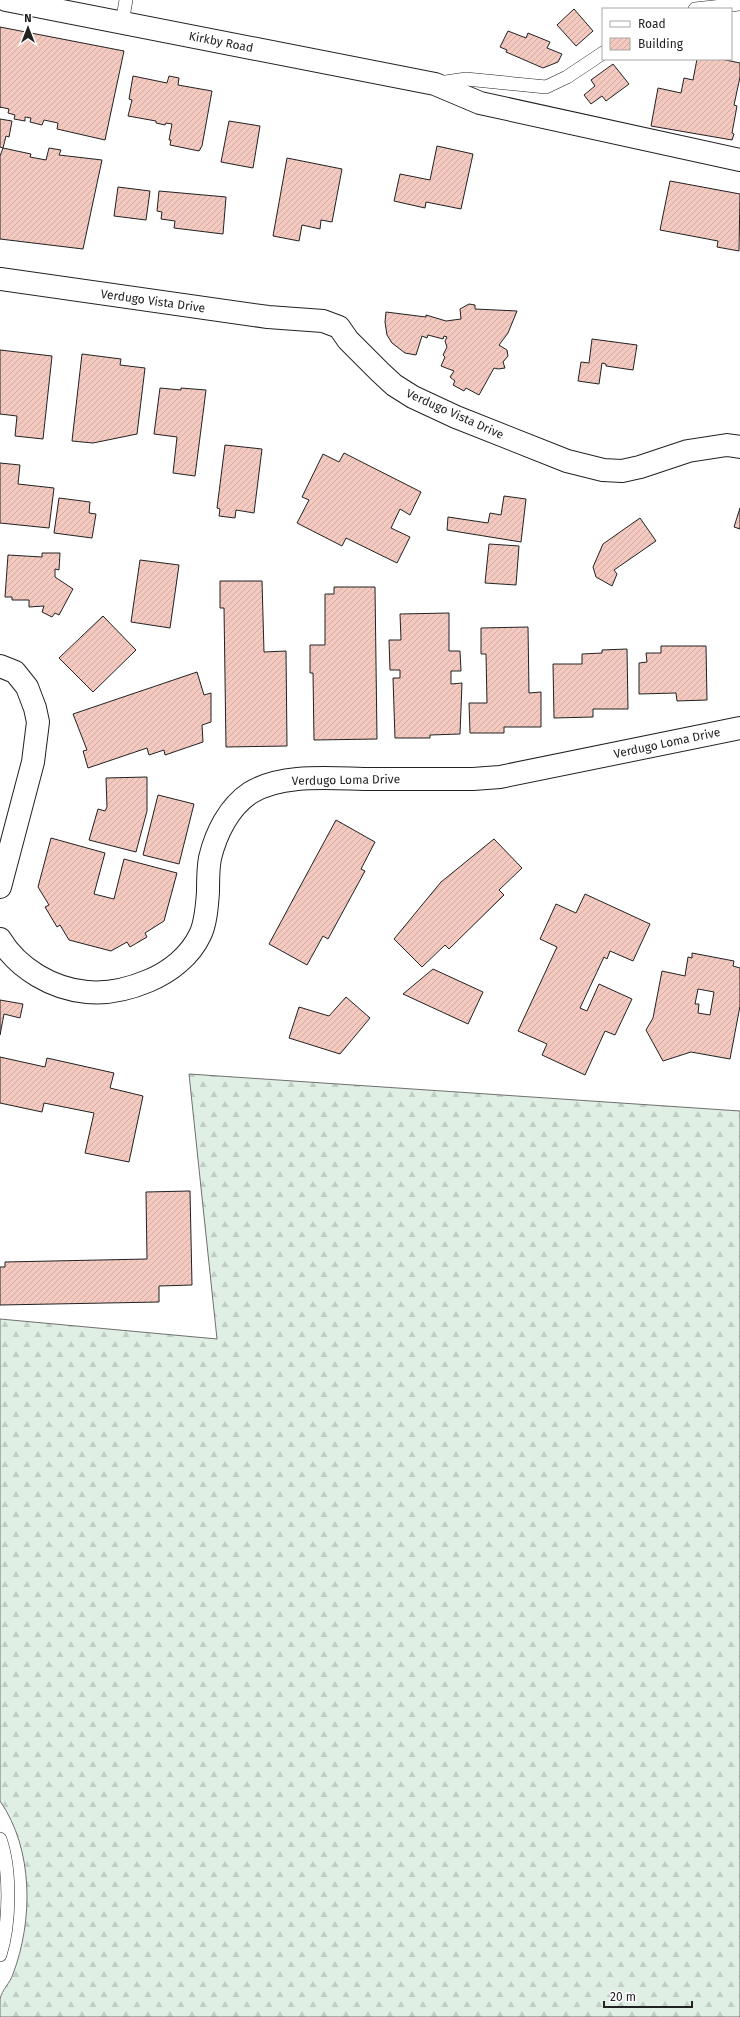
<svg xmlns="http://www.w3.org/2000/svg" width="740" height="2017" viewBox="0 0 740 2017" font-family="'Fira Sans',sans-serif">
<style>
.forest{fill:url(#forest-firs);stroke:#6f6f6f}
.building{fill:url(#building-hatch);stroke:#222;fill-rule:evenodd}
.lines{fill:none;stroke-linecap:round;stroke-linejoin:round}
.service-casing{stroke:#222;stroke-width:14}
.minor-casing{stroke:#222;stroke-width:24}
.service{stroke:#fff;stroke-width:13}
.minor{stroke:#fff;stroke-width:22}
.labels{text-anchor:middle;stroke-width:3;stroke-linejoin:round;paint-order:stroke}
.street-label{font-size:12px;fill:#222;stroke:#fff}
</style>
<defs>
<pattern id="forest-firs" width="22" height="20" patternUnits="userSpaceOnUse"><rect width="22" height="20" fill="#e0efe3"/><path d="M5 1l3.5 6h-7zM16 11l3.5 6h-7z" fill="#c0cdc2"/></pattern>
<pattern id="building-hatch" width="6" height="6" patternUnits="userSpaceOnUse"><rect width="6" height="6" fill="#f3c9c0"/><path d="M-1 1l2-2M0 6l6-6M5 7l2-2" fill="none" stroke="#d0aca5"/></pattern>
</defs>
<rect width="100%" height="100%" fill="#fff"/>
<path class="forest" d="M189,1074L740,1111V2017H0C0,2011 0,2004 0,1999C2,1990 10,1983 13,1974C33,1921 34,1850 0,1801V1319L217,1339Z"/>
<path class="building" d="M574,9L593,31L576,46L557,25Z
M0,27L124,51L105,140L57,129L58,123L44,120L42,125L30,122L31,118L25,117V121L14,119L15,115L8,113L9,109L0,107V108Z
M508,31L526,38L528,33L550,42L547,48L562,54L558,62L543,68L506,52L507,50L500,47Z
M697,59H721L740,63V77L734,105L737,106L732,133L734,134L732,140L651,126L658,88L681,93L684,78L693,80Z
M613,64L629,84L606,101L602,96L591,104L584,95L595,86L591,80Z
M133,76L167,83L169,76L179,78L178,85L212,91L202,146L199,151L170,145L171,140H169L172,124L166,123L165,125L156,123V121L128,116L132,100L129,99Z
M0,119L12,121L9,137L6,136L3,148L0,147Z
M229,121L260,126L253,168L221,162Z
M437,146L473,154L461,209L426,202L425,208L394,201L400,174L430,180Z
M3,148L31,154L30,157L46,160L49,148L61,150L59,155L102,160L83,249L0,239V156Z
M287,158L342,169L332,222L321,220L320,229L302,225L299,241L273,236Z
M670,181L740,194L739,251L717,247L718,241L660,230Z
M118,187L150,191L146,220L114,216Z
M159,191L226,197L223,234L174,228L175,221L161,219L162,212L157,211Z
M469,304L475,305V309L517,311L508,333L499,345L507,350L508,356L503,362L505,368L498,369L494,368L479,395L466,388L464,391L453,385L455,381L450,377L454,371L441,366L445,357L443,355L447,347L445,341L447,337L444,336L443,339L428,335L427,338L422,336L416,355L405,353L392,343L387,335L385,322L386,312L426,317V315L446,321L461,319L460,309Z
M592,339L637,345L633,370L606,366V364L602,363L599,384L578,381L581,362L589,363Z
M0,350L52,356L43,439L15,436L17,416L0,414Z
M82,354L121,359L120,365L145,368L137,434L93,443L72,441Z
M160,388L181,390V388L206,390L195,476L173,473L177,437L154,434Z
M225,445L262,449L254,513L236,510L235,518L219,516L220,509L217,508Z
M344,453L421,492L410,515L400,509L391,528L410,537L397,563L346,538L342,546L297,523L309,500L302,497L323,454L339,462Z
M0,463L20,465L18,484L54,488L49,528L0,523Z
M504,496L526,499L521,542L447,530L448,517L488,523L490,513L501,515Z
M59,498L90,502L89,513L96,514L92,538L54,533Z
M740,508V529L734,527Z
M640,518L656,541L614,570L617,574L612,586L596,577L593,567L603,544Z
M489,544L519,546L516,585L485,583Z
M42,553H60L59,570L55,569V577L73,589L59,615L55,613L52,617L42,612L44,606L29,607V600H12V597H5L8,555L42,557Z
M140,560L179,565L170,628L131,622Z
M220,581H262L264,652L286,651L287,746L226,747L224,608H220Z
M334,587H375L377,739L314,740L313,673H310V645H325V594H334Z
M449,613V651H460L461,671H451V684L462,683L460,734L430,735V738H395L393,678H400V670H390L389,640H401L400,614Z
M103,616L136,650L93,692L59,658Z
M528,627L529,693L541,692V727H504V733H470L469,703H487L486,654H481V628Z
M661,646H706L707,700L677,701L676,693L639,694V663L647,662L646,653H661Z
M627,649L628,709H593V717L554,718L553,664H582V654L602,653V650Z
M197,672L204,695L211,693V722L202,725L203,742L165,755L164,750L149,755L147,748L88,768L83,751L87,750L73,714Z
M147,777V811L136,852L89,840L98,809L105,811L107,807L106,778Z
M158,795L194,804L179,864L143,855Z
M336,820L375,842L361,869L365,871L328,939L323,936L307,965L269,944Z
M51,838L105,853L94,894L114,899L124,859L177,873L164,921L145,933L147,937L130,947L127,942L111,951L69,940L60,925L57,927L45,907L49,905L38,887Z
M494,839L522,868L499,890L504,895L449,949L445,945L422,967L394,939L441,882Z
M585,894L650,924L633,961L610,951L607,959L604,957L580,1008L587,1011L599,984L632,999L615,1035L605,1031L585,1075L542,1055L547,1044L518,1031L557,947L540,939L556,904L576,913Z
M692,953L734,961L733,966L740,968V1006L730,1059L691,1052L663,1061L646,1030L653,1018L662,971L685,976L688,957L692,958ZM698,989L714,992L710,1015L698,1013L699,1004H695Z
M433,969L483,992L468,1024L403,994Z
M346,997L370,1018L340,1054L289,1038L299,1007L329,1016Z
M0,1000L23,1004L20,1018L4,1014L0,1035Z
M0,1057L45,1067L47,1058L114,1073L110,1088L143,1096L129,1162L85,1153L94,1113L44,1103L42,1112L0,1103Z
M190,1191L192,1285L159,1286V1302L0,1305V1267H5V1262L147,1259L146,1192Z"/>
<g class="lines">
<defs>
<path id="service" d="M695,9L740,4
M122,23L126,0
M439,83L466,79L546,87L567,77L603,53
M0,1839C11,1870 10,1924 0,1955"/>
<path id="minor" d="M6,0L435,84L480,103L740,160
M0,279L268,317L323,321L339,327L348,340L380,372L394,385L413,397L456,417L567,461L603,470L622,471L640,467L688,451L727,445L740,447
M0,666L15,672L27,687L35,708L38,722L33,762L0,887
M0,939C18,969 53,989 87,992C108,994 129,989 148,981C170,972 190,956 200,935C206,923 207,905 208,892C208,881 208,868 210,858C216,833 229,807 250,793C283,772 336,779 373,779C406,779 439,779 473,779L500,777L740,728"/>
</defs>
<use href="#service" class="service-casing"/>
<use href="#minor" class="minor-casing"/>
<use href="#service" class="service"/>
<use href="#minor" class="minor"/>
</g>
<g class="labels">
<g class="street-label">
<text transform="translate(221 42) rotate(11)" y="4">Kirkby Road</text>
<text transform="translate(153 301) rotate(8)" y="4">Verdugo Vista Drive</text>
<text transform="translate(455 414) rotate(24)" y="4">Verdugo Vista Drive</text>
<text transform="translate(667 743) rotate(-12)" y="4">Verdugo Loma Drive</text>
<text transform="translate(346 780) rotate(-1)" y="4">Verdugo Loma Drive</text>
</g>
</g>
<rect x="602" y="8" width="130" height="52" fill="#ffffff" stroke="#a7a7a7"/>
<rect x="610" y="21" width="20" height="6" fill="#ffffff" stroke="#a7a7a7"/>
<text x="638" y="28" font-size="12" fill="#222222">Road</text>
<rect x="610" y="38" width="20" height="12" fill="url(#building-hatch)" stroke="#a7a7a7"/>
<text x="638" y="48" font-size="12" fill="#222222">Building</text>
<g transform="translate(28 28)" stroke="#ffffff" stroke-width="3" paint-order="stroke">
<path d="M0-3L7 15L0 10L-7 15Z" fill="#222222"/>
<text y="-6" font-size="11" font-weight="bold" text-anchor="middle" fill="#222222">N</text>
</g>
<path d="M604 2001v6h88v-6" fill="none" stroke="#222222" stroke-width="2"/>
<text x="610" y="2001" font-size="12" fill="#222222" stroke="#ffffff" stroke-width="3" paint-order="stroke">20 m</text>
</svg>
